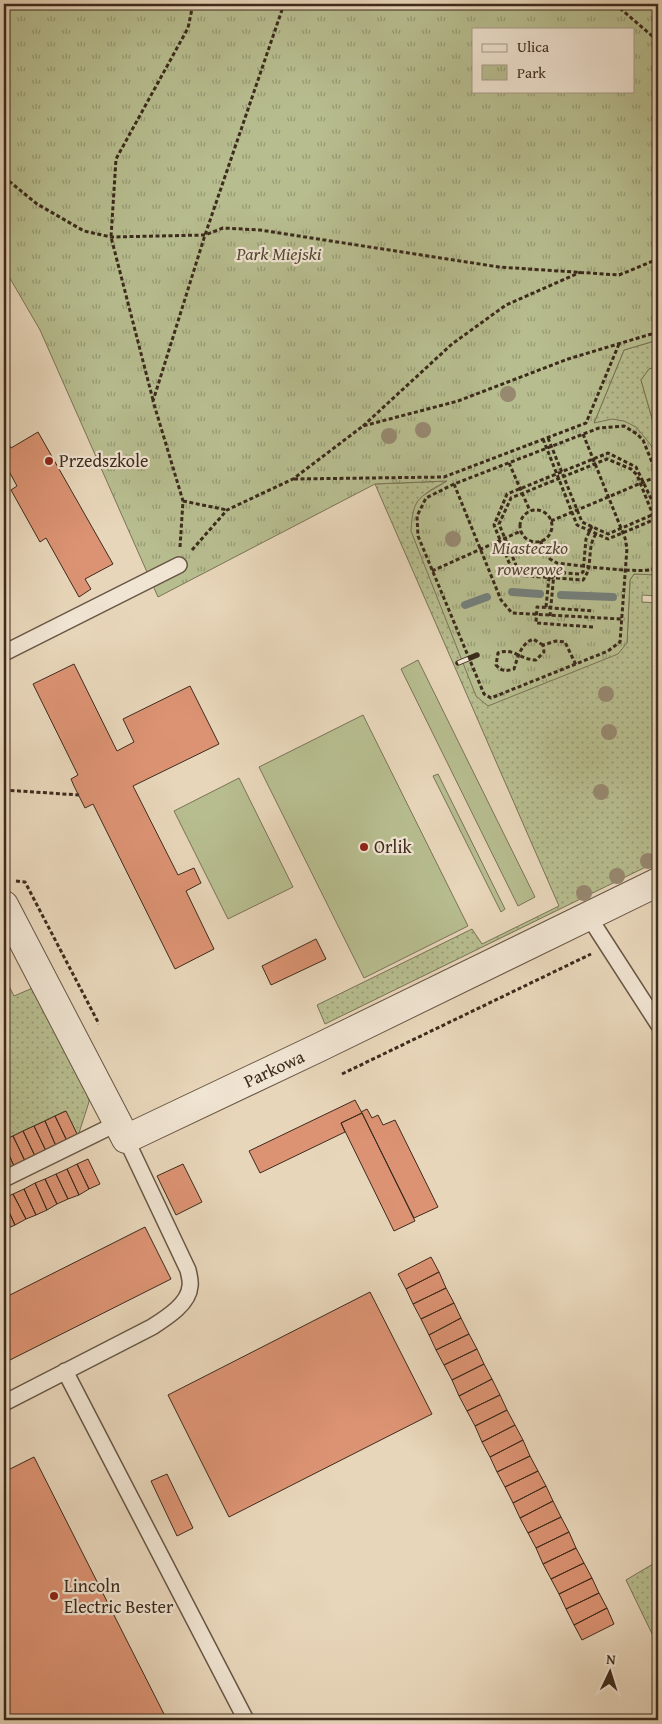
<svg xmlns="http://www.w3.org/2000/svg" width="662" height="1724" viewBox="0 0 662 1724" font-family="'Gentium Book Plus',serif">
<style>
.grass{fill:url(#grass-dots);stroke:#7a7456}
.park{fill:url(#park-tufts);stroke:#7a7456;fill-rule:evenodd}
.pitch{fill:#b7bd8f;stroke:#7a7456}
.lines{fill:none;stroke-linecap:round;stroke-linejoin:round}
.stream{stroke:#747f7a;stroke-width:8}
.building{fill:#dc9373;stroke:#3d2b1c}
.service-casing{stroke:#685644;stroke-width:18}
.minor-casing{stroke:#685644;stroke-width:30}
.path{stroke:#3d2b1c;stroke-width:3;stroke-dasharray:4 2.5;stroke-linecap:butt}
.service{stroke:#f0e4d2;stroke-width:15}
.minor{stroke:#f0e4d2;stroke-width:28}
.rail-casing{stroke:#3d2b1c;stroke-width:5.5}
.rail{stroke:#f0e4d2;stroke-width:4;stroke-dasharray:11;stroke-linecap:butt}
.tree{fill:#978870}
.poi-dot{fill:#8f2418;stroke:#f0e4d2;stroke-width:2}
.labels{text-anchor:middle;stroke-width:4.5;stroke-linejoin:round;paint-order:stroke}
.park-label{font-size:18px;font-style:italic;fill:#554833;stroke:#f0e4d2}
.poi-label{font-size:18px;fill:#3d2b1c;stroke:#f0e4d2;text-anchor:start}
.street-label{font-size:18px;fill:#3d2b1c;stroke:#f0e4d2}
</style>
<defs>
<pattern id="grass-dots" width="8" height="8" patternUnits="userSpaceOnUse" patternTransform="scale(1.25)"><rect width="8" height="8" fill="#b7bd8f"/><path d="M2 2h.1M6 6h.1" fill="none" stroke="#969a74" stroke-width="1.8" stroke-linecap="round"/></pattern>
<pattern id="park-tufts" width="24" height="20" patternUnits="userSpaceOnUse" patternTransform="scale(1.25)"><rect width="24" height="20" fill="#b7bd8f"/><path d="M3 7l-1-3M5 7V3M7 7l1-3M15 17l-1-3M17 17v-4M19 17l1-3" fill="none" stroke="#969a74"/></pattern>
</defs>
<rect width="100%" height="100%" fill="#e8d6ba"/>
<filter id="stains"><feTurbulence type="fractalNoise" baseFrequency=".004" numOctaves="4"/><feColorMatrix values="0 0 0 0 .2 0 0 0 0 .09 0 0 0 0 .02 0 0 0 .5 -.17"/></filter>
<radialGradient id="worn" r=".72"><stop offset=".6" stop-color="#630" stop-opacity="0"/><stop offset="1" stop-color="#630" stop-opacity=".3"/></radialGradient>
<path class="grass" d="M658,340V366L649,369L641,380L658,439V463L651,445L594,423L624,350Z
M449,481C434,487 425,492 416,504L627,643L630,580L634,574L658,575V596L642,595V602L658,603V861L325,1024L317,1005L472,929L482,944L559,906L375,484Z
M4,976L14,996L35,987L88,1087L89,1102L78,1136L65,1111L4,1140Z
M658,1561V1646L626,1580Z"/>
<path class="park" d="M4,4H658V340L624,350L594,423L612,419L624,421L636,427L651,445L658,463V575L634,574L630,580L627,643L618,654L488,706L476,696L411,531C413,494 421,498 447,481L375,484L158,597L40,330L4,268ZM473,29H633V91H473Z"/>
<path class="pitch" d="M658,366V439L641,380L649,369Z
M418,660L535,897L518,906L401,669Z
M363,715L468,926L364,978L259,767Z
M438,774L505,909L501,912L433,776Z
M239,778L293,887L228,919L174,811Z"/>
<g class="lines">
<path class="stream" d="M512,592L540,594
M561,595L613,597
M465,605L487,597"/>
</g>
<path class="building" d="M38,432L113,564L85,579L91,589L79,597L46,538L40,542L11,490L17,486L4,462V435L11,448Z
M74,664L117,751L134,742L123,719L190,686L219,744L133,786L178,875L194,868L201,883L186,891L214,949L175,969L93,804L85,808L74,786L71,779L78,775L33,684Z
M316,939L326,959L271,985L262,966Z
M355,1100L362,1113L341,1123L345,1132L260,1173L249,1151Z
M367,1109L372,1118L378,1115L383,1125L395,1120L438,1207L414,1218L362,1113L361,1112Z
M66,1111L78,1136L67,1141L55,1116Z
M362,1113L415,1221L394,1231L341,1123Z
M55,1116L67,1141L56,1146L45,1121Z
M45,1121L56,1146L46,1151L34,1126Z
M34,1126L46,1151L35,1156L23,1131Z
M23,1131L35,1156L25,1161L13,1136Z
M13,1136L25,1161L14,1166L4,1144V1140Z
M4,1144L14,1166L4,1171Z
M88,1159L100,1184L89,1189L77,1164Z
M77,1164L89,1189L79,1195L67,1169Z
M183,1164L202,1202L176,1215L157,1176Z
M67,1169L79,1195L68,1199L56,1174Z
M56,1174L68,1199L57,1204L45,1179Z
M45,1179L57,1204L47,1210L35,1183Z
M35,1183L47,1210L36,1215L24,1189Z
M24,1189L36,1215L26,1219L13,1194Z
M13,1194L26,1219L15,1225L4,1201V1198Z
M4,1201L15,1225L4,1230Z
M145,1227L171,1279L4,1363V1298Z
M431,1257L439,1272L406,1289L398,1274Z
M439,1272L446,1288L413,1304L406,1289Z
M446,1288L454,1303L421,1319L413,1304Z
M370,1292L432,1414L229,1517L168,1395Z
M454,1303L461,1318L429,1335L421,1319Z
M461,1318L469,1334L436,1350L429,1335Z
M469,1334L477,1349L444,1365L436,1350Z
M477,1349L484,1364L452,1380L444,1365Z
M484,1364L492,1379L459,1396L452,1380Z
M492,1379L500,1395L467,1411L459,1396Z
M500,1395L507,1410L475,1426L467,1411Z
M507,1410L515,1425L482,1442L475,1426Z
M515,1425L523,1440L490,1457L482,1442Z
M523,1440L530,1456L497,1472L490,1457Z
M530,1456L538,1471L505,1487L497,1472Z
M34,1457L167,1720H4V1472Z
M538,1471L546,1486L513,1503L505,1487Z
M167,1474L193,1528L177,1536L151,1481Z
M546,1486L553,1501L520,1518L513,1503Z
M553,1501L561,1517L528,1533L520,1518Z
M561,1517L569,1532L536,1548L528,1533Z
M569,1532L576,1548L543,1564L536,1548Z
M576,1548L584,1563L551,1579L543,1564Z
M584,1563L592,1578L559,1594L551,1579Z
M592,1578L599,1593L566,1609L559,1594Z
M599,1593L607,1608L574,1625L566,1609Z
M607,1608L614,1624L582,1640L574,1625Z"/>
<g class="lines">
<defs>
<path id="service" d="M4,653L179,565
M589,917L658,1024
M4,1179L118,1123
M65,1371L246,1720
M4,1403L152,1327C166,1318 189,1304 190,1286C191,1281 189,1275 188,1270L126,1139"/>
<path id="minor" d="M4,905L126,1139L320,1047L658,882"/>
</defs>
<use href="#service" class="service-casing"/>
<use href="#minor" class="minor-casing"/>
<path class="path" d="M615,4L658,41
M4,177L37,204L84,231L111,237L205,235L223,228L260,230L499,267L619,275L658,259
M153,400L111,237L116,159L188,28L193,4
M363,426L452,344L506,305L581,272
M583,434L625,538L627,548L620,642L608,651L491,698L484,694L418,536L417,516L426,498L454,484L599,428L624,426L637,434L643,440L658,477
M548,438L582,522L608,534L654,514
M543,439L577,525L608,539L658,518
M509,463L530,511
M294,479L444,477L586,423L619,344
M454,484L501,600L512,613L621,619
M183,501L227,510
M520 526a16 16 0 1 1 32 0a16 16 0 1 1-32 0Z
M551,521L658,476
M592,526L586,539L583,572L580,574L518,570L499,524L511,498L607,459L631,469L637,475L653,515
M596,534C586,548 594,566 583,580L514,575L494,525L507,494L608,453L636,467L658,513
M540,541L550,559L557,563C576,565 645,575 658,568
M180,547L183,501L153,401L205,235L284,4
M192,550L227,510L293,479L363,426L458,401L568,359L658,332
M432,571L521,531
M546,607L549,577
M550,616L554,573
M593,627L536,623L537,607L594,611
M543,645L533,639C521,644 518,656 514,669C506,671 502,672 496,665L498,653C513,647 521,660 536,660L544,652L543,645L556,641L565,642L576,665
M4,790L79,795
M4,871L8,879
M16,881L25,882L99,1024
M342,1074L591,954"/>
<use href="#service" class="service"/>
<use href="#minor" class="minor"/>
<defs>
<path id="rail" d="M458,663L477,655"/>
</defs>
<use href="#rail" class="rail-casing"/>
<use href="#rail" class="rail"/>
</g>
<g class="tree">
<circle cx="508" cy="394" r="8"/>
<circle cx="423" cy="430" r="8"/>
<circle cx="389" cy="436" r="8"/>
<circle cx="453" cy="539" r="8"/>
<circle cx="606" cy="694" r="8"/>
<circle cx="609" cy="732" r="8"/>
<circle cx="601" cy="792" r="8"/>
<circle cx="648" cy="861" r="8"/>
<circle cx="617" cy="876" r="8"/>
<circle cx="584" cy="893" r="8"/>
</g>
<g class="poi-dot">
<circle cx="49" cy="461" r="5"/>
<circle cx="364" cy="847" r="5"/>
<circle cx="54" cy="1596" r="5"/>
</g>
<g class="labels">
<g class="park-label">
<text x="279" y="260">Park Miejski</text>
<text x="530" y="554">Miasteczko<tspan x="530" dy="21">rowerowe</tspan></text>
</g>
<g class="poi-label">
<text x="59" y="467">Przedszkole</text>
<text x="374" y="853">Orlik</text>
<text x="64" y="1592">Lincoln<tspan x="64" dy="21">Electric Bester</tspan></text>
</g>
<g class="street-label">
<text transform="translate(274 1069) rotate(-25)" y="6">Parkowa</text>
</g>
</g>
<rect width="662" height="1724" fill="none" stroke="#e8d6ba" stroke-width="20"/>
<rect x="5" y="5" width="652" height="1714" fill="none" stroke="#3d2b1c" stroke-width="2.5"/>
<rect x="10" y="10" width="642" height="1704" fill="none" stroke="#3d2b1c"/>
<rect x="472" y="28" width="162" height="65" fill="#f0e4d2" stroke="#a89a89"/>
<rect x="482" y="44" width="25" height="8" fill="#f0e4d2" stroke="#a89a89"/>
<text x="517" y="52" font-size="15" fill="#3d2b1c">Ulica</text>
<rect x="482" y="65" width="25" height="15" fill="url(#park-tufts)" stroke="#a89a89"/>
<text x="517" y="78" font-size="15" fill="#3d2b1c">Park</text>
<g transform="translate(610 1672) rotate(4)" stroke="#f0e4d2" stroke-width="4" paint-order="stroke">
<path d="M0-4L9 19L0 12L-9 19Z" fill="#3d2b1c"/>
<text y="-8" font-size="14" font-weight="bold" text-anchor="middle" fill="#3d2b1c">N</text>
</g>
<rect width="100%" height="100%" filter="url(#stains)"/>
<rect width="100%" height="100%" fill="url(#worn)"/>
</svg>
